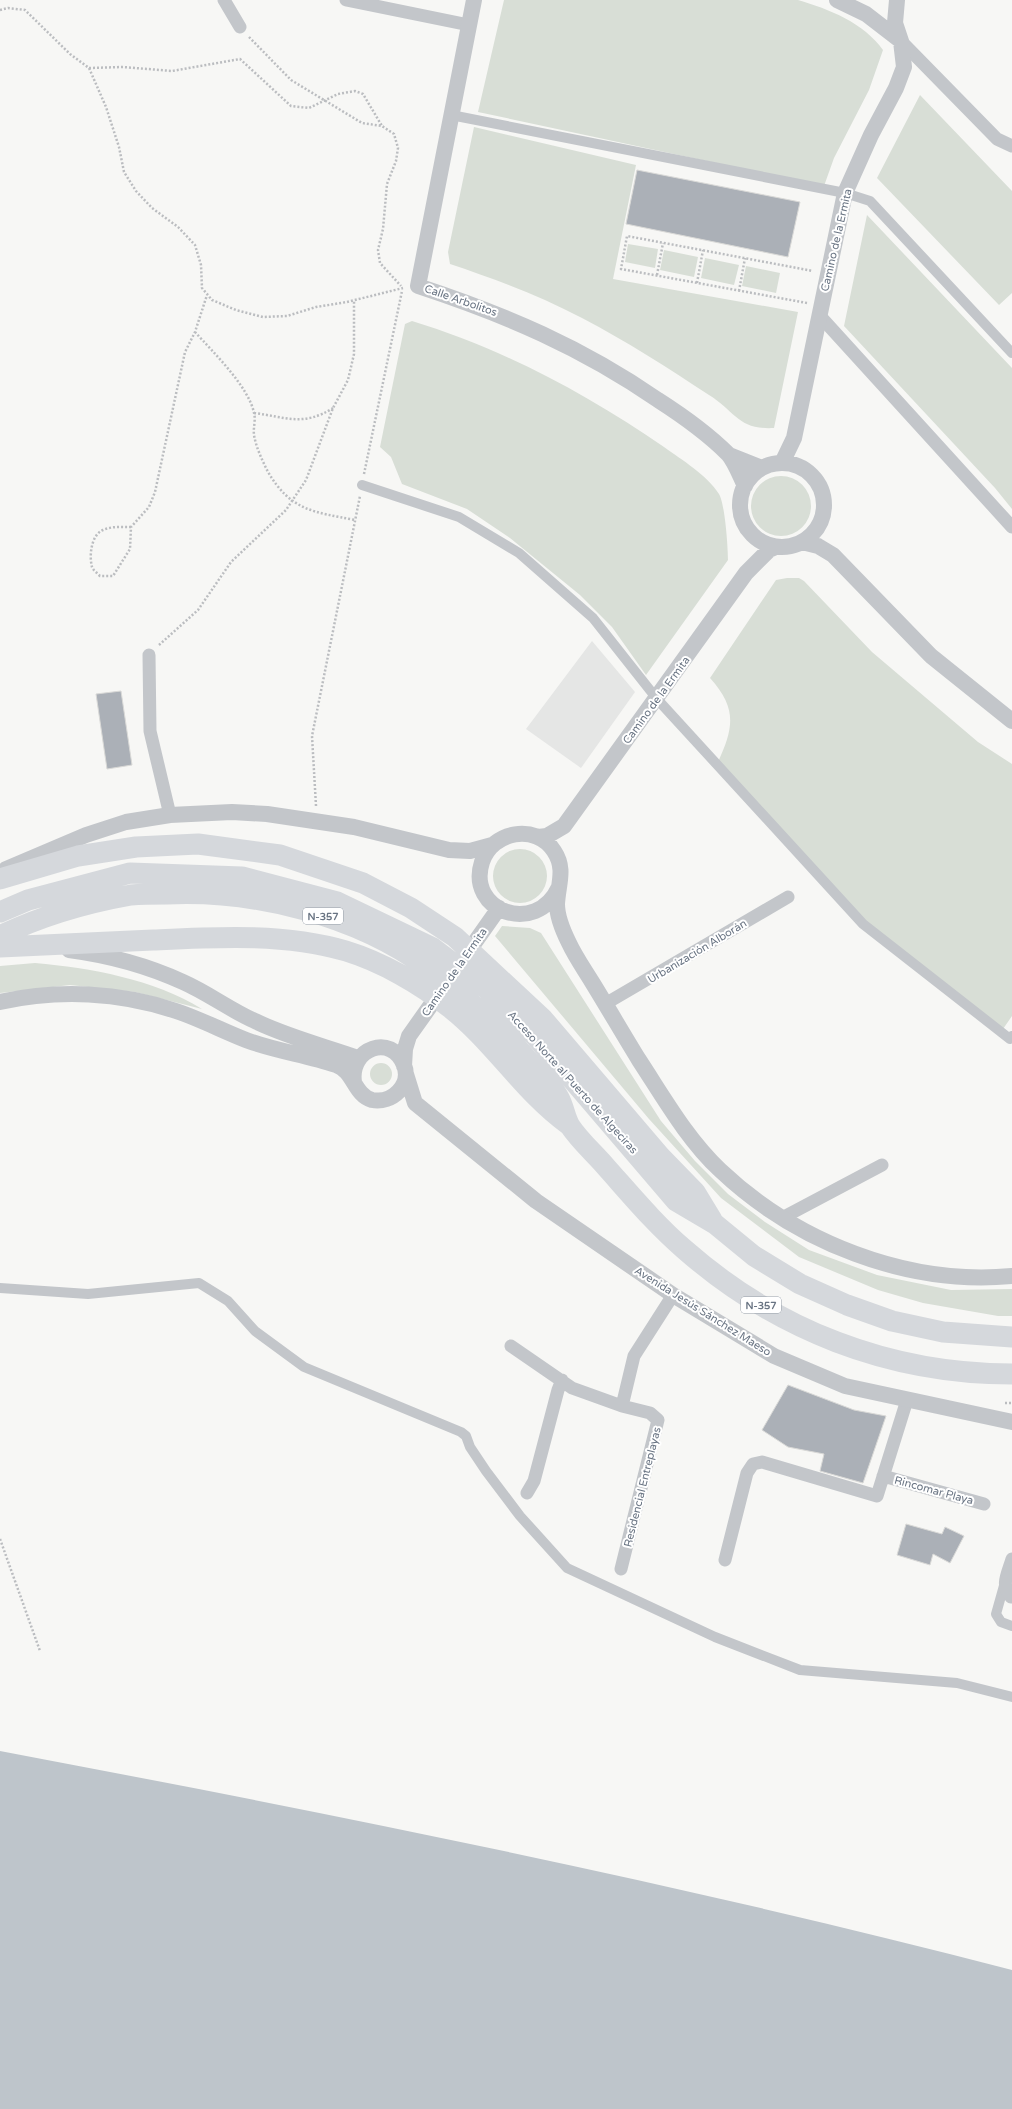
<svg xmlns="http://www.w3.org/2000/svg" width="1012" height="2109" viewBox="0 0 1012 2109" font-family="'Varela Round',sans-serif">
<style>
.built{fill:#e5e6e5}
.green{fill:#d8ded6}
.water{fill:#bec5cb}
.building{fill:#abb0b7;stroke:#d9d9d7}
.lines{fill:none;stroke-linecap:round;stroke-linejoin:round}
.path{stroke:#bbbdc0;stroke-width:2.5;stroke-dasharray:2 2;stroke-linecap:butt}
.pedestrian{stroke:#c3c6ca;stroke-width:10}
.minor{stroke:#c3c6ca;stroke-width:13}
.tertiary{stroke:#c3c6ca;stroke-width:16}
.trunk{stroke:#d5d8dc;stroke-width:21}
.labels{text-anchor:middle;stroke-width:4;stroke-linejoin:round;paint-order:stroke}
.shield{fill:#fff;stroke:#969ea8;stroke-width:1}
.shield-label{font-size:10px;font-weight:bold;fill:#697483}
.street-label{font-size:11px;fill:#697483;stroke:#fff}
</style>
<rect width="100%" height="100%" fill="#f7f7f5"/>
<path class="built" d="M592,641L635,692L581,768L526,729Z"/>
<path class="green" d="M504,0H798C829,9 864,23 883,50L869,90L834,158L824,186L478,112Z
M920,95L1012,191V293L999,305L877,178Z
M474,127L636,165L613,279L798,312L774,428C738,430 736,412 709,395C668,368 626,341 582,318C540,296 495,279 450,264L448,252Z
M867,215L1012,368V509L995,488L844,326Z
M628,244L658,249L655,268L625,262Z
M664,250L698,257L694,277L660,270Z
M705,258L739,265L734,285L701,278Z
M746,266L780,273L776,293L742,286Z
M412,321C501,348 587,394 664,447C682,460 707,475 719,494C725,504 728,547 728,560L646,675L612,627L580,595L510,538L467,509L402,484L391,457L380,447L405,324Z
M751 506a30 30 0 1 1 60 0a30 30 0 1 1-60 0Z
M787,578H799L804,581L872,652L978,742L1012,764V1016L1003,1029L869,924L718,762C734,727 737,708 710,678L776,580Z
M493 876a27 27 0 1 1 54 0a27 27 0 1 1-54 0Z
M502,926L530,928L541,933L661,1121L695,1161L728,1194L765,1222L809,1250L877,1275L951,1290L1012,1289V1316H998L923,1303L878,1290L799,1257L721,1198L649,1119L495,936Z
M35,963C91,968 153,979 202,1009L135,992L70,985L0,993V966Z
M370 1074a11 11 0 1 1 22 0a11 11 0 1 1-22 0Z"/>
<path class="water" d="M0,1751C339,1815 678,1883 1012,1970V2109H0Z"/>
<path class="building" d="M637,170L800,202L788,257L626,224Z
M121,691L132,765L107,769L96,694Z
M788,1385L854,1410L886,1416L863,1483L820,1471L824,1454L788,1447L762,1430Z
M906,1524L942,1534L945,1527L964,1536L950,1563L933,1554L930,1565L897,1555Z"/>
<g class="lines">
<path class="path" d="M0,10L8,8L25,10L70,54L89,68L106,107L119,147L124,172L136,191L152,208L178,227L195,245L201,265L202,288L212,300L236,310L263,317L287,316L316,307L347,302L403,288
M249,37L291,80L362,123L382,126L394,134L398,148L396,161L387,184L383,229L378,250L380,263L401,286
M89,68L123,67L172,71L240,59L291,106L309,108L338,94L355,91L363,94L382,126
M657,275L663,243
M697,283L703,250
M739,291L745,258
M807,303L621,269L627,236L813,271
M195,332C213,352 249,387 254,413C256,420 253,428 254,435C256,447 262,460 268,472C291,511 314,512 355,520
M254,413C286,417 303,427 333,408
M364,474L402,291
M131,527C122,527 112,526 103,530C91,535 89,556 92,567C93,570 97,573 100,576H113L130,549L131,527L149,507L155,492L185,352L195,332L207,295
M159,645L198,610L231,562L286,510L306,480L333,408L348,380L354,354V300
M316,806L312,736L360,496
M1005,1403H1012
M0,1539L40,1651"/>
<path class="pedestrian" d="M451,115L845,193L870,201L1012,353
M362,485L459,517L519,553L593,618L657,699L863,924L1010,1039L1012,1036
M0,1288L88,1294L199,1283L228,1301L255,1331L304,1367L461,1432L466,1436L470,1447L486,1471L520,1516L567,1568L715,1637L800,1670L957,1683L1012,1697
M1005,1582L996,1614L1001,1622L1012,1626"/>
<path class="minor" d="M224,0L240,27
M346,0L469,25
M901,41L997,139L1012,146
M819,315L1012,527
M149,655L150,731L170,815
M605,1004L788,897
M782,1218L882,1165
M511,1346L572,1388L622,1406L650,1413L658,1420L621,1569
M622,1406L634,1356L673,1295
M883,1476L984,1504
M527,1493L534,1481L558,1390L562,1380
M725,1560L747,1473L753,1464L762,1462L877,1496L907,1400
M1011,1597C1000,1585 1008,1573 1012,1559"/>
<path class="tertiary" d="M474,0L418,286C506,315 581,347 658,400C683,416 707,433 728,454C735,462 740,476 745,486
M837,0L866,14L901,41
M729,455L762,468
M782,463L794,438L845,193L871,135L896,88L904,67L901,41L895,23L897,0
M740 505a42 42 0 1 1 84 0a42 42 0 1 1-84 0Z
M802,542L818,546L833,555L931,656L1012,721
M538,837L547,836L564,826L746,573L769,550L776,547
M6,869L86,835L126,822L170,815L232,812L267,814L354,827L449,850L470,851L492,845
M559,887C536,937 466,911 482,862C492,831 536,823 554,851C566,869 558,884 557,904C557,917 563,931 569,943C575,956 584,969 592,982C608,1008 623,1034 639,1060C664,1098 687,1139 720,1170C796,1242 907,1286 1012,1276
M69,950C107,955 148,966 183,982C208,993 230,1010 255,1021C288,1037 324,1046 358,1058
M463,959L499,908
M0,1002C58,989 120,992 176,1011C200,1019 223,1031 246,1040C275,1051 307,1055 336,1065C354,1071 354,1095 372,1100C392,1104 412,1085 404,1065C392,1033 349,1048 354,1082
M404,1066L405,1049L409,1036L443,988
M406,1074L415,1103L536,1201L673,1295L774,1356L845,1386L1012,1422"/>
<path class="trunk" d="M0,879L78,856L136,847L198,844L280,855L363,883L411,908L455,937L543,1019L660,1156L695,1192L712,1220
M0,912L28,900L130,873L242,877L337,902L433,948L487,989L535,1036L676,1201L715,1224L754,1256L800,1284L847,1305L892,1321L943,1332L1012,1337
M0,936C41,916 86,903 131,895C143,894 155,894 167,894C255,890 356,915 428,968C461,993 493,1021 521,1052C532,1066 551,1083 559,1098C564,1107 565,1118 570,1126C580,1141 594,1153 606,1167C631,1195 655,1224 684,1249C776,1330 889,1374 1012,1374
M0,947C51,945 102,942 153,940C217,937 284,933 346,951C382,962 420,984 449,1007C494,1042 523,1092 569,1125"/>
</g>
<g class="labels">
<g class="shield">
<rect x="303" y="908" width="40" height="16" rx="3"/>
<rect x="741" y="1297" width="40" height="16" rx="3"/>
</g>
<g class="shield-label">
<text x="323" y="920">N-357</text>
<text x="761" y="1309">N-357</text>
</g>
<g class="street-label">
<text transform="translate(836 240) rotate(-77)" y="4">Camino de la Ermita</text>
<text transform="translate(461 300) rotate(19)" y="4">Calle Arbolitos</text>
<text transform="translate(656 700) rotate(-54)" y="4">Camino de la Ermita</text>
<text transform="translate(697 951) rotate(-31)" y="4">Urbanización Alborán</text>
<text transform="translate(454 972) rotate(-55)" y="4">Camino de la Ermita</text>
<text transform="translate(573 1082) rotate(48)" y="4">Acceso Norte al Puerto de Algeciras</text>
<text transform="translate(703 1311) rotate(32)" y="4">Avenida Jesús Sánchez Maeso</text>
<text transform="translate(642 1487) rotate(-76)" y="4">Residencial Entreplayas</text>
<text transform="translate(934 1490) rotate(15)" y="4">Rincomar Playa</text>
</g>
</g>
</svg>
